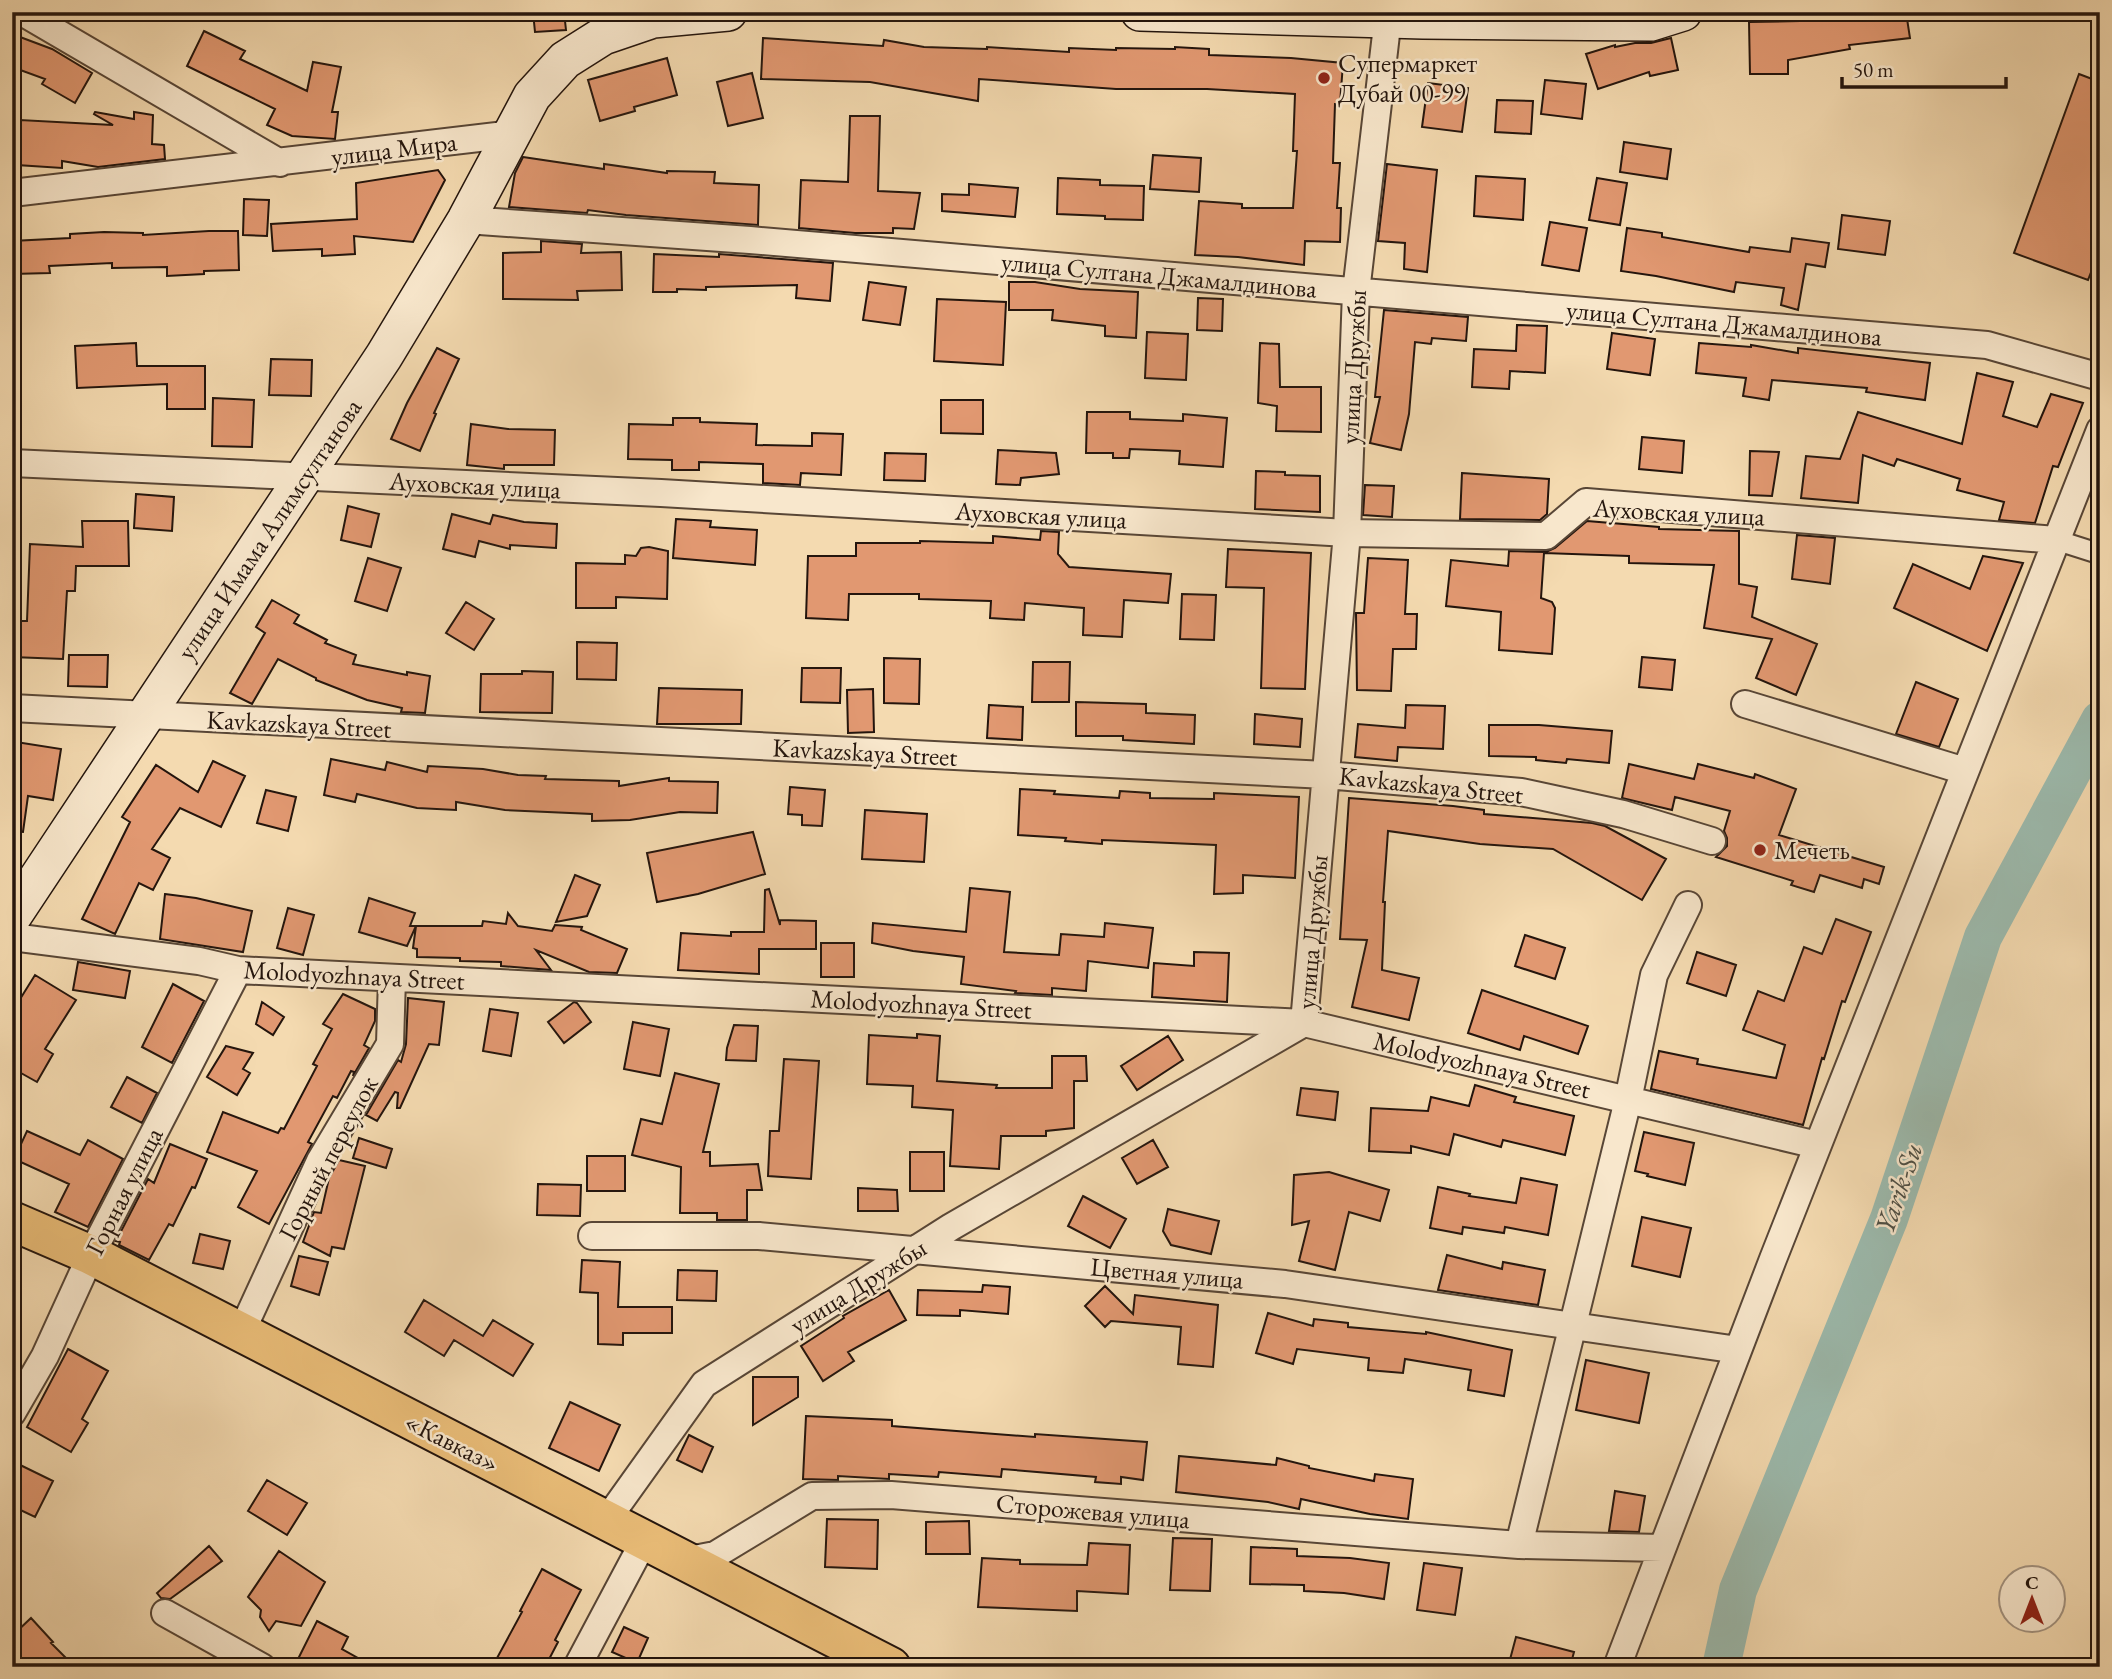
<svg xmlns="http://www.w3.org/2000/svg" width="2112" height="1679" viewBox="0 0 2112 1679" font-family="'EB Garamond',serif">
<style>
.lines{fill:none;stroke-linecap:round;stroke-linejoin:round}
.river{stroke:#9cbaad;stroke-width:38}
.building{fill:#e19871;stroke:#24150d;stroke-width:2}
.pedestrian-casing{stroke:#584636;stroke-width:23}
.minor-casing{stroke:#584636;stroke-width:30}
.secondary-casing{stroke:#24150d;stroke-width:40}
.trunk-casing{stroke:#24150d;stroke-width:42}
.pedestrian{stroke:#f8e7cc;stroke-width:19}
.minor{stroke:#f8e7cc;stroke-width:26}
.secondary{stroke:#f8e7cc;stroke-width:37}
.trunk{stroke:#eabd78;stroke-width:38}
.poi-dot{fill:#8f2418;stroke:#f8e7cc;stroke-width:2.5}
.labels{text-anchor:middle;stroke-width:5;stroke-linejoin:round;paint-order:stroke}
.poi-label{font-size:26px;fill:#24150d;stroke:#f8e7cc;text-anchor:start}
.street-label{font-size:26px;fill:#24150d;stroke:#f8e7cc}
.water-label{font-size:28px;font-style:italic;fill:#4e4f45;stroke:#f8e7cc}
</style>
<rect width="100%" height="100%" fill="#f4dab0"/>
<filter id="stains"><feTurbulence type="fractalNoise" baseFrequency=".00286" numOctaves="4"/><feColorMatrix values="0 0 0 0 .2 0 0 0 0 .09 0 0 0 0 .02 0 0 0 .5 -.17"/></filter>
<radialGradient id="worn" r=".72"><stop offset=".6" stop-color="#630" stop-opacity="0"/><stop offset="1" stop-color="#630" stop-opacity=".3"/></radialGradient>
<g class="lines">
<path class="river" d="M1721,1667L1738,1590L1889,1219L1983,937L2100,720"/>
</g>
<path class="building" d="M533,12H564L566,30L535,32Z
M1828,12H1906L1910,38L1849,45L1850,49L1788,60V74H1750L1749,22L1799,21L1798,18Z
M204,31L245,51L240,59L307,91L313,62L341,67L332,112H338L335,139L292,136L267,125L275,109L187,66Z
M12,34L52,49L92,73L75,103L42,84L45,79L12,67Z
M763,38L883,46L884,40L924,47L987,49V47L1069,52V48L1116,50V48L1175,49V47L1209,49V55L1291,58L1343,63L1340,104H1335L1333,163H1340L1337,208H1341L1340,242L1305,241L1304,265L1238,257L1195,255L1199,201L1242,204V208H1293L1297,151H1293L1295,94L1207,89H1116L979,79L978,101L870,82L761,79Z
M1671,38L1678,70L1650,76L1649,72L1598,89L1586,54L1615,45V47L1635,43H1651Z
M667,58L677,95L634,107L635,111L600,121L588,80Z
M752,73L763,118L728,126L717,82Z
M2079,74L2100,82V249L2088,280L2014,253Z
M1545,80L1586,84L1582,119L1541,114Z
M1428,83L1468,88L1462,132L1422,127Z
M1497,100L1533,101L1531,134L1495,132Z
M95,112L134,119V112L153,115L152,144L164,145L165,159L98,167L62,161V168L17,165L20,120L113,125L94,114Z
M850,116H880L878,191L920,193L914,229L893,228V233H855L799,228L801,180L848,182Z
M1624,142L1671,149L1667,179L1620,172Z
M1153,155L1201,158L1199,192L1150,189Z
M523,157L604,169V164L667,173V171L715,172L714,183L759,185L758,225L626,215L588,210L587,213L509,207L515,173Z
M1387,164L1437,170L1427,272L1404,269L1405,243L1378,241Z
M438,170L445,180L413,242L354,236L355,254L322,256V249L273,251L271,224L357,219L356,183Z
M1476,176L1525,179L1523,220L1474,216Z
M1058,178L1100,180V185L1144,186L1143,220L1105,219V216L1057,214Z
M1597,178L1627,183L1620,225L1589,220Z
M969,184L1018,188L1015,217L942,211V194L969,195Z
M244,199L269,200L267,236L243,235Z
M1842,215L1890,221L1885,255L1838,249Z
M1550,222L1587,228L1579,271L1542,265Z
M1627,228L1662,233V237L1749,252L1750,247L1790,252L1792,238L1829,243L1825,267L1806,264L1798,310L1781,305L1784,288L1736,282L1734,292L1656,276L1621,271Z
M209,231H238L239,270L204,271V274L167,276V267L112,268V263L49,266L50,273L12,274V241L70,238V234L104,232L143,233V235Z
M541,241L582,244L581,253L621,252L622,290L577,291L578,300L503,299V253L541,252Z
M654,254L719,257V254L833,263L830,301L796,298L797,285L706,287V290L677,289V292H653Z
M869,282L906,287L900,325L863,320Z
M1009,282H1035L1080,289L1138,292L1136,338L1105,336V326L1052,320L1053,310H1009Z
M1198,298L1223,299L1222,331L1197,330Z
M937,299L1006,302L1003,365L934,361Z
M1384,310L1468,317L1466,341L1432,338L1431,344L1415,342L1409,414L1401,450L1370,443L1380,397H1375Z
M1517,325L1547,326L1545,373L1510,371L1509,389L1472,387L1474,349L1516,351Z
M1147,332L1188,334L1186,380L1145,378Z
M1612,333L1655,339L1650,375L1607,369Z
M136,343L137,366H205V409H167V384L77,388L75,346Z
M1260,343L1279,344L1280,387H1321V432L1276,431L1277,406L1258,403Z
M1699,343L1751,347V345L1798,353V348L1930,363L1925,400L1866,392L1867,388L1772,380L1769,400L1743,396L1746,378L1696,373Z
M437,348L459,359L434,413L436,414L420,451L391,439L407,403Z
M271,359L312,360L311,396L269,395Z
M1977,373L2013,382L2003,416L2037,427L2051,394L2083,403L2058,467L2053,466L2035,523L1999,520L2004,502L1957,490L1960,479L1897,459L1894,466L1863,455L1858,503L1801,498L1806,456L1840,459L1858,412L1962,444Z
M213,398L254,400L252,447L212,446Z
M941,400H983V434L941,433Z
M1087,412H1130V419L1183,421V414L1227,418L1223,467L1179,464L1180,451L1130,449L1129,458H1113V453H1086Z
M673,418H700V422L757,424L756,445L812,446V433L843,434L841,475L801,473L800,485L763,483V464L699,462V470H672V460L628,459L629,424L673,425Z
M471,424L508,429L555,430L554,465H504V469L467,465Z
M1642,437L1684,441L1682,473L1639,469Z
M998,450L1056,453L1059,474L1021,478L1020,485L996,484Z
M1750,451L1779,452L1772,496L1749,495Z
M885,453L926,454L925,481L884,480Z
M1256,471L1285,472V475L1320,476V512L1255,509Z
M1462,473L1549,479L1547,514L1540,520L1460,519Z
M1365,485L1394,486L1392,517L1363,515Z
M136,494L174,497L172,531L134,528Z
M348,506L379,514L371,547L341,540Z
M452,514L490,524L493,515L524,522L557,524L556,548L510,545V549L479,541L475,557L443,549Z
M676,519L711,521L710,527L757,530L755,565L673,558Z
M82,521H128L129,566H76L75,591H67L63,659L12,657V621H27L30,544L83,547Z
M1587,521L1659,527V529L1739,531V584L1757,587L1752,617L1817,644L1796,695L1756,678L1772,639L1704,628L1714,565L1629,563V556L1544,553L1541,598L1552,602L1555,608L1552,654L1499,650L1501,612L1446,606L1451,560L1508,566L1509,551L1546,552L1555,548Z
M1041,531L1059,532L1058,554L1069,567L1171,574L1168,603L1124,600L1122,637L1083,635L1084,608L1025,603L1024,620L990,618L991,601L919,599V594H849L848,620L806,618L808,556H856V543H920V541L993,543V536L1040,540Z
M1797,535L1835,538L1830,584L1792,579Z
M649,547L668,551L667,599L616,597V608H576V563L625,564V555L636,556L641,548Z
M1228,549L1311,553L1305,689L1261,688L1264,588L1226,587Z
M1983,556L2023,563L1987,651L1894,608L1913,564L1970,589Z
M368,558L401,568L387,611L355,601Z
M1368,558L1408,560L1405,614H1417L1416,649H1393L1391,691L1357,690L1356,613H1364Z
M1182,594L1216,595L1214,640L1180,639Z
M272,600L299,615L294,623L327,640L325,643L356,655L353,664L407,675V672L430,676L425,713L401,712L402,708L367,700L316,680V678L278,659L252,704L230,693L265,633L256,627Z
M466,602L494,619L474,650L446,633Z
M577,642L617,643L616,680L577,679Z
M69,655H108L107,687L68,686Z
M1642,657L1675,660L1672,690L1639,687Z
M884,658L920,659L919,704L884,703Z
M1033,662H1070L1069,702H1032Z
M802,668H841L840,703L801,702Z
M522,671L553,672L552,713L480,712L481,674H522Z
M1916,682L1958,699L1939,747L1896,734Z
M659,688L742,690L741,724H657Z
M873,689L874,732L848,733L847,690Z
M1076,702L1146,704V713L1195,715L1194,744L1123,740V736H1076Z
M989,705L1023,707L1022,740L987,738Z
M1406,705L1445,706L1443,749L1398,747L1397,761L1355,757L1358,724L1405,728Z
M1255,714L1302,719L1300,747L1254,744Z
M1489,725H1539L1612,731L1609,763L1567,759L1566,763L1536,760V757L1489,756Z
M16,742L61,749L53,800L28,796L23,832L12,831V762Z
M331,759L385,770L387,762L427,772L428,766L483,769L518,775L546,776L545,779L619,781V786L669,778V781L718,782L717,813L680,812L630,820L592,821V814L505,810L456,802V810L417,808L357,794L355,802L324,795Z
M213,761L245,776L221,827L180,808L152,849L170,858L153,890L139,883L115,934L82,919L130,822L122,817L156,765L198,792Z
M1629,764L1694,779L1698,764L1754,778L1755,774L1796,789L1779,835L1884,867L1879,884L1864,879L1862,888L1820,875L1814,892L1791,885L1793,881L1716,857L1727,846V838L1724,831L1730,811L1675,797L1672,810L1622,798Z
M790,787L825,790L822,826L802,825V815L788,814Z
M1020,789L1055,791L1054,794L1119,798L1120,791L1150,793V798L1214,799V793L1299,797L1295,878L1243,875V893L1214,894L1216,845L1102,840V844L1065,841L1066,838L1018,835Z
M266,790L296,797L288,831L257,823Z
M1349,798L1453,806L1484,810V814L1592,823L1605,826L1666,859L1642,900L1553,849L1480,844L1388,831L1383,902H1385L1382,970L1419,978L1409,1020L1352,1007L1367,940L1340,939Z
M865,810L927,814L924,862L862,859Z
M753,832L765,874L698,894L657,902L647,853Z
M575,875L600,885L587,916L556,922Z
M970,888L1010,892L1004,952L1059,955L1061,934L1104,937L1105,923L1153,928L1148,968L1088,961L1086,991L1052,988V995L1015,993L1016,991L961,984L964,957L913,951L872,943L873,923L966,932Z
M769,889L780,925V920L816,921V949H759V974L678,970L681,933L731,936V932H764L765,890Z
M165,894L196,898L252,911L243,952L160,939Z
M369,898L415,913L410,926H416L407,946L359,932Z
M288,908L314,915L303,955L277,948Z
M508,913L518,926L552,931L555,925L582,927L581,930L627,949L617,973L589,972L536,950L551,970L501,966V962L460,961V958L417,957V949L413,948L416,926H482L483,921L506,924Z
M1836,919L1871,932L1845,1002L1842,1001L1824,1059L1822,1058L1803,1125L1651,1089L1659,1051L1698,1059L1697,1064L1776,1078L1785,1045L1743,1030L1758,991L1784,1001L1804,947L1822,954Z
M1525,935L1565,948L1555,979L1515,966Z
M821,943H854V977H821Z
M1194,952L1229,953L1227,1002L1152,997L1154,963L1194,966Z
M1697,952L1736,965L1726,996L1687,983Z
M78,962L130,971L125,998L73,990Z
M35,975L76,1000L45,1049L53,1054L37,1082L12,1068V1012Z
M173,984L204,1001L172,1063L142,1047Z
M1482,990L1588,1026L1578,1054L1524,1036L1520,1050L1468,1033Z
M343,994L375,1009V1021L364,1045L369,1048L353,1076L354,1072L351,1071L337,1098L333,1096L308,1142L312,1144L269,1224L238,1207L257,1171L207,1152L223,1112L278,1133L281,1128L284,1129L317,1066L313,1064L332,1029L323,1024Z
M408,998L444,1002L439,1045L429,1044L400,1108H397L398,1093L395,1092L377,1121L366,1115L398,1060L401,1062L406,1044Z
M262,1002L284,1017L273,1035L256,1024Z
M574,1002L577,1003L591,1022L564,1043L548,1022Z
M490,1009L518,1013L511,1056L483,1051Z
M633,1022L669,1029L660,1076L624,1069Z
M734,1025L758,1026L756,1061L726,1060L727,1048Z
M917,1034L940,1036L937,1081L997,1085L996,1088H1052V1056H1086L1087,1081H1074V1128L1046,1131V1136H1001L999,1169L950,1166L953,1110L912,1107L913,1086L867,1084L869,1035L917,1038Z
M1168,1036L1183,1060L1137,1090L1121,1066Z
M226,1046L253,1053L243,1069L250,1073L237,1095L207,1077Z
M784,1059L819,1061L811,1179L768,1176L770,1131H779Z
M675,1073L719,1084L703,1152H710V1166L758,1164L762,1190H747V1220H717V1213H680L681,1167L632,1155L641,1119L662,1124Z
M127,1077L157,1093L142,1123L111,1107Z
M1475,1085L1516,1097L1514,1102L1574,1116L1565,1155L1503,1140L1501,1147L1454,1134L1449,1155L1411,1146V1153L1369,1151L1371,1108L1428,1111L1431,1097L1469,1106Z
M1301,1088L1338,1092L1335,1120L1297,1115Z
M27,1131L80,1155L88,1140L123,1159L88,1227L55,1212L69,1184L14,1159Z
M1644,1132L1694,1143L1685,1185L1647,1176L1648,1174L1635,1171Z
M359,1138L392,1149L386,1168L353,1158Z
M1153,1140L1168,1167L1137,1184L1122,1158Z
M170,1144L207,1159L195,1188L192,1187L173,1226L169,1224L149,1260L119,1245L120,1242L116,1241L148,1179L154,1183Z
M910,1152H944V1191H910Z
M587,1156H625V1191H587Z
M339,1160L365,1166L344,1249L332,1247L330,1256L303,1242L314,1212L321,1213L329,1178Z
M1329,1172L1389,1190L1380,1221L1349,1212L1335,1270L1299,1261L1309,1221L1292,1225L1294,1175Z
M1521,1178L1557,1185L1548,1235L1505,1227L1504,1233L1463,1227L1462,1234L1430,1228L1438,1187L1470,1194L1469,1196L1516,1203Z
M538,1184L581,1185L580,1216L537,1215Z
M858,1188L897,1190L898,1211H858Z
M1083,1196L1126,1219L1110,1248L1068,1226Z
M1168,1209L1219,1221L1211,1254L1171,1245L1163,1231Z
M1642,1217L1691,1228L1680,1277L1632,1266Z
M200,1234L230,1241L223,1269L193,1263Z
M1447,1255L1502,1269L1503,1262L1545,1270L1538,1305L1438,1290Z
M299,1256L328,1262L319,1295L291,1286Z
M582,1260L620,1262L618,1307H672V1333H623V1345L598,1344V1293L580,1292Z
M678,1270L717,1271L716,1301L677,1300Z
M983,1285L1010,1287L1008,1314L960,1310V1316L917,1315L918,1290L982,1292Z
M1105,1286L1133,1314L1135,1295L1218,1305L1213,1367L1178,1364L1181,1327L1111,1321L1105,1327L1085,1306Z
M889,1290L906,1320L848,1352L854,1361L823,1381L801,1346L844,1318L843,1316Z
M424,1300L483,1336L493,1320L533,1344L513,1376L454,1340L444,1356L405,1332Z
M1268,1313L1313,1326L1314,1319L1348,1323V1327L1426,1334V1332L1512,1350L1504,1396L1468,1390L1471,1370L1405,1359L1403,1373L1368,1370L1369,1358L1297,1349L1293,1364L1256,1353Z
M68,1349L108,1371L82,1419L88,1423L71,1452L27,1427Z
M1586,1360L1649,1373L1639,1423L1576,1410Z
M753,1377H798V1397L753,1425Z
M570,1402L620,1425L599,1471L549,1448Z
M806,1416L892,1420V1426L1035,1437V1434L1147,1442L1143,1480L1121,1477V1484L1095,1482L1096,1477L1002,1469L1001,1477L939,1472L938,1477L889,1474V1479L838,1476V1480L803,1479Z
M689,1435L713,1447L702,1472L677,1460Z
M1179,1456L1276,1465L1277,1458L1309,1466V1468L1374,1481L1375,1474L1413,1479L1408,1519L1370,1514L1301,1499L1299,1509L1268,1502L1176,1492Z
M12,1461L53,1481L35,1517L12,1506Z
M267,1480L307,1503L287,1535L248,1511Z
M1615,1491L1645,1496L1639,1532L1609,1531Z
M827,1519L878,1520L877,1569L825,1567Z
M969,1521L970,1554H926V1522Z
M1173,1538L1212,1539L1210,1591L1170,1590Z
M1089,1543L1130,1545L1128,1594L1077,1591V1611L978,1607L982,1558L1020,1560V1564L1087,1565Z
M209,1546L222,1561L170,1599L161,1598L157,1593Z
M1251,1547L1297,1549V1556L1350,1558L1389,1563L1384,1599L1344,1593L1304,1591V1585L1250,1584Z
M279,1551L325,1582L301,1626L276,1621L269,1631L260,1617L261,1610L248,1597Z
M1424,1563L1462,1568L1455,1615L1417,1610Z
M542,1569L581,1590L555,1640L558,1642L545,1667H513L497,1658L522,1612L520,1611Z
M31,1618L53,1642L51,1643L75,1667H29L12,1649V1636Z
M317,1621L348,1637L342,1649L374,1667H294Z
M624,1627L648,1638L637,1663L612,1652Z
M1516,1637L1574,1652L1570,1667H1508Z"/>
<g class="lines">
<defs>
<path id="pedestrian" d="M2056,540L2100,554"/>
<path id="minor" d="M22,12L280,163
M12,193L513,134
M466,220L750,240L1987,345L2100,377
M12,463L661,493L1347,533L1546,536L1586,502L2056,540
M1745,704L1965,771
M12,708L1326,775L1521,792L1623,814L1712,841
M12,937L199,961L238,970L1304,1023L1817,1145
M1304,1023L1347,533L1356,292L1388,17
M592,1236H759L1285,1284L1738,1350
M241,1333L320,1161L390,1044L392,978
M12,1413L45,1356L91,1255L238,970
M606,1521L704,1384L951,1227L1304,1023
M1519,1545L1628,1100L1654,975L1688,905
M684,1561L715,1555L812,1496L891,1495L1519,1545L1662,1548
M165,1613L262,1667
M577,1667L644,1541
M1617,1667L1773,1259L2100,430"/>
<path id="secondary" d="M1140,12L1423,20L1651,22L1683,12
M12,917L384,356L466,220L532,96L565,60L603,36L653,19L728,12"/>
<path id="trunk" d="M12,1221L91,1255L891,1667"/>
</defs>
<use href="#pedestrian" class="pedestrian-casing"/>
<use href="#minor" class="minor-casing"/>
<use href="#secondary" class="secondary-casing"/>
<use href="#trunk" class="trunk-casing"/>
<use href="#pedestrian" class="pedestrian"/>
<use href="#minor" class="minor"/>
<use href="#secondary" class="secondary"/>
<use href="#trunk" class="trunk"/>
</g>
<g class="poi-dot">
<circle cx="1324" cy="78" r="7"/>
<circle cx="1760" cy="850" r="7"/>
</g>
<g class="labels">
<g class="poi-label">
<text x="1338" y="72">Супермаркет<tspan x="1338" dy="30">Дубай 00-99</tspan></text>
<text x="1774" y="859">Мечеть</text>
</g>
<g class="street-label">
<text transform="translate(394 149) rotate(-7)" y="9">улица Мира</text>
<text transform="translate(1159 275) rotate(5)" y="9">улица Султана Джамалдинова</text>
<text transform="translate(1724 323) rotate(5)" y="9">улица Султана Джамалдинова</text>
<text transform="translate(1353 367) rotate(-87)" y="9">улица Дружбы</text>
<text transform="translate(475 485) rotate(3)" y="9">Ауховская улица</text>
<text transform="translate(1679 512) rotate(3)" y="9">Ауховская улица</text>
<text transform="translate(1041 515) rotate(3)" y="9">Ауховская улица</text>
<text transform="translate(269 529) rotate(-56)" y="9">улица Имама Алимсултанова</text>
<text transform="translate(299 724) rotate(3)" y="9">Kavkazskaya Street</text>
<text transform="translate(865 752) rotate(3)" y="9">Kavkazskaya Street</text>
<text transform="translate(1431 785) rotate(6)" y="9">Kavkazskaya Street</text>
<text transform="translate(1312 932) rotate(-85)" y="9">улица Дружбы</text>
<text transform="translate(354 975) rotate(3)" y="9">Molodyozhnaya Street</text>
<text transform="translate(921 1004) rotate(3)" y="9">Molodyozhnaya Street</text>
<text transform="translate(1482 1065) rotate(13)" y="9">Molodyozhnaya Street</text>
<text transform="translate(328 1158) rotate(-62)" y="9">Горный переулок</text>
<text transform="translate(124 1191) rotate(-63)" y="9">Горная улица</text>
<text transform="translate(1167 1273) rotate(5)" y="9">Цветная улица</text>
<text transform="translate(858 1286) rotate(-32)" y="9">улица Дружбы</text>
<text transform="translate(452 1442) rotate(27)" y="9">«Кавказ»</text>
<text transform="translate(1093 1511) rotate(5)" y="9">Сторожевая улица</text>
</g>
<g class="water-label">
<text transform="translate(1898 1188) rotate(-71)" y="10">Yarik-Su</text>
</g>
</g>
<rect width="2112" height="1679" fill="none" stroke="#f4dab0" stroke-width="42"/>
<rect x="14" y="14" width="2084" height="1651" fill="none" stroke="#24150d" stroke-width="3.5"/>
<rect x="21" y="21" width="2070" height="1637" fill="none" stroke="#24150d" stroke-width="2"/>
<g transform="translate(2032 1599)"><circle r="33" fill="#f8e7cc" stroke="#a39380" stroke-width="2"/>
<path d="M0-5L12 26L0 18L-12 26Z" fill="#8f2418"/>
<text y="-10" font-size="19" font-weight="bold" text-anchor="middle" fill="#24150d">С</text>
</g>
<path d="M1842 77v10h164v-10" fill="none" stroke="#24150d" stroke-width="3.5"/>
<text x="1853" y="77" font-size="21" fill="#24150d" stroke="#f8e7cc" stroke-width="5" paint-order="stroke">50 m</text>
<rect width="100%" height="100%" filter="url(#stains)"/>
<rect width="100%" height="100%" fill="url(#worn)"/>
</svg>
